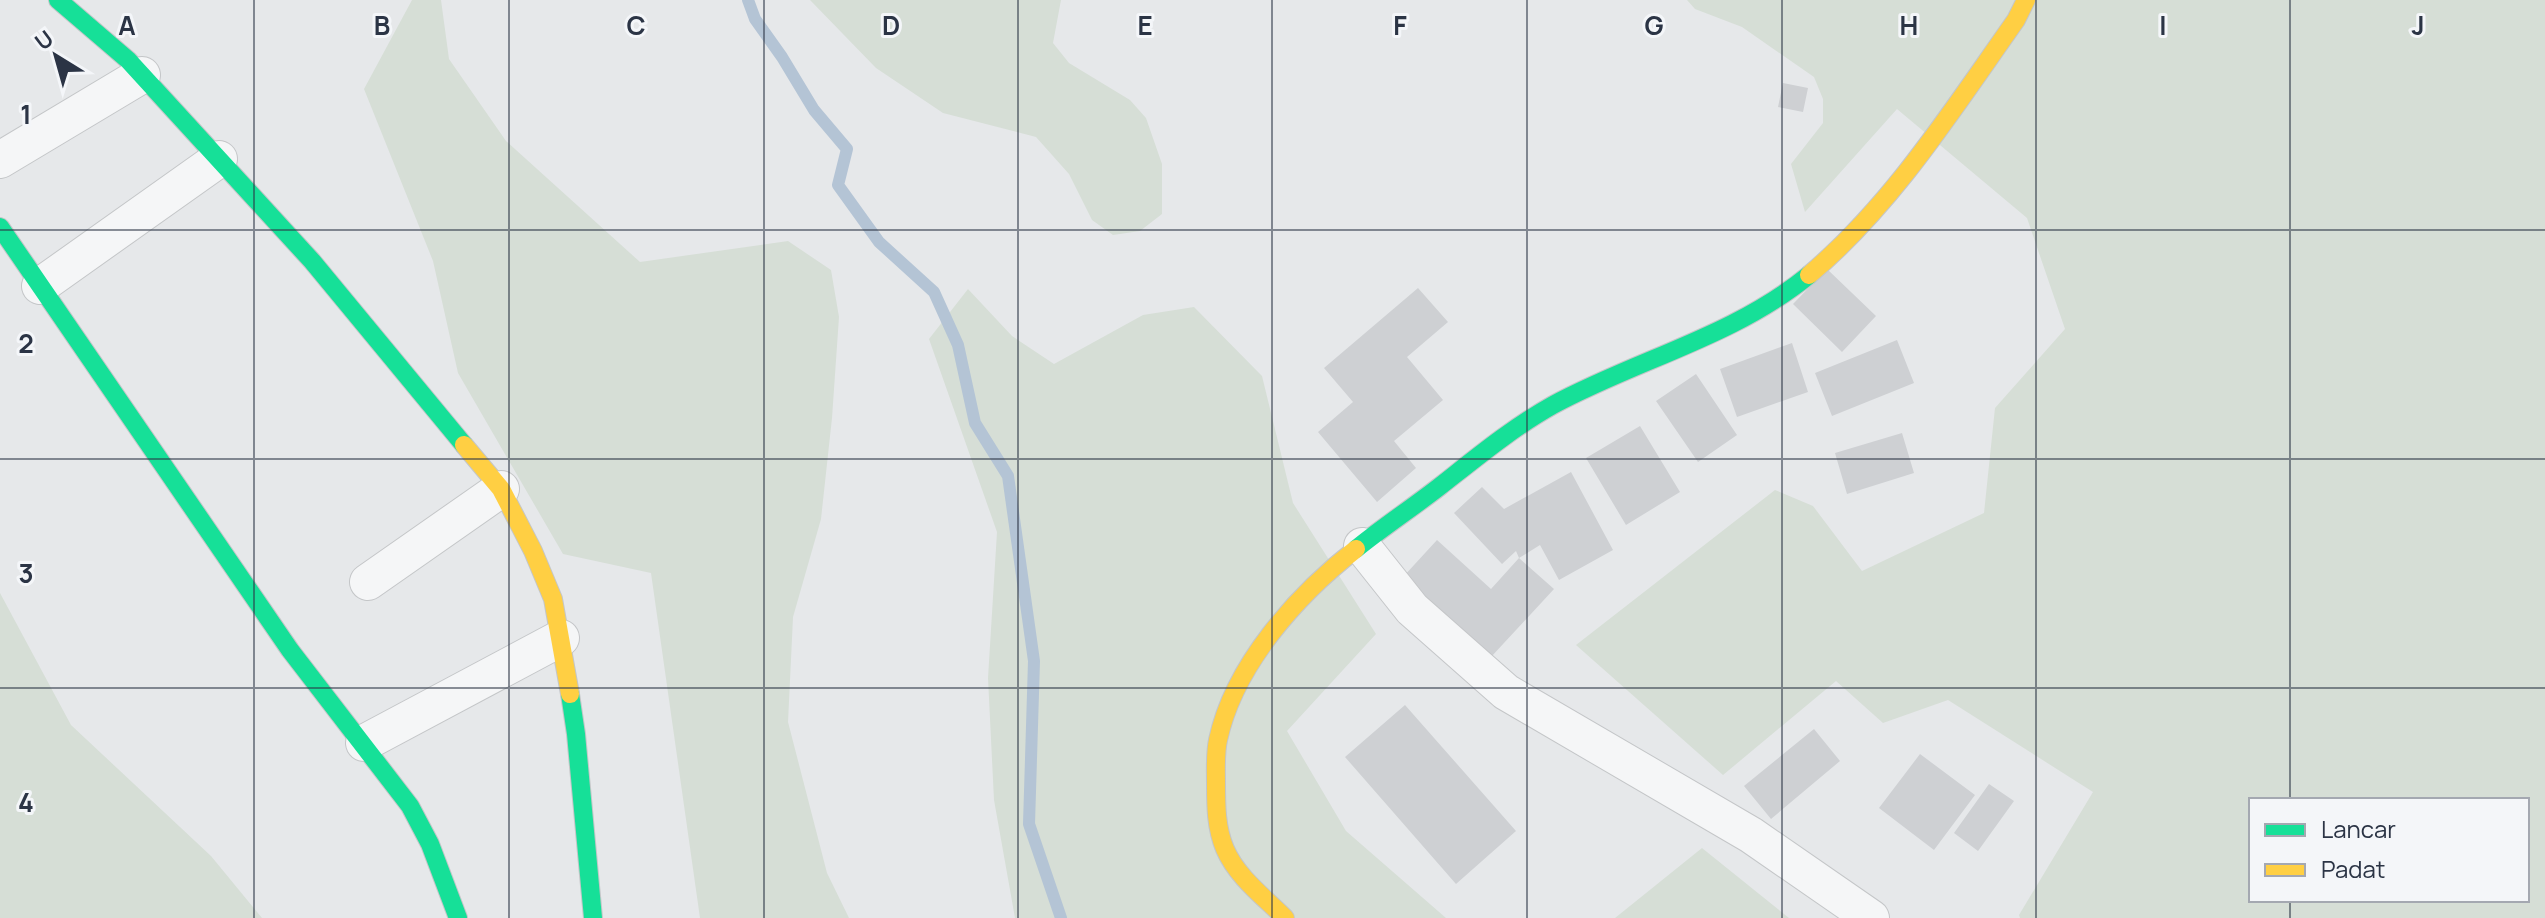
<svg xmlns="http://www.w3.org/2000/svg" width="2545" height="918" viewBox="0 0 2545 918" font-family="Manrope,sans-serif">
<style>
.green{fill:#d6ded6;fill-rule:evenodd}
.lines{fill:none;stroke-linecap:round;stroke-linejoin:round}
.stream{stroke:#b4c4d5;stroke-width:12}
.building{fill:#ced0d3}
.street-casing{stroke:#c4c6c8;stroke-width:38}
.fast-casing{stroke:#c4c6c8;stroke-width:20}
.slow-casing{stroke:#c4c6c8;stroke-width:20}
.street{stroke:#f5f6f7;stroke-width:36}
.fast{stroke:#16e098;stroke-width:18}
.slow{stroke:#ffcf43;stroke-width:18}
.grid{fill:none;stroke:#2b3445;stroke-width:2;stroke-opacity:0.55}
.grid-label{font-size:26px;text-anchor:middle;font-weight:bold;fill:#2b3445;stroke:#f4f6f9;stroke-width:6;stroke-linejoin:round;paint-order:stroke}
</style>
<rect width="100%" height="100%" fill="#e6e8ea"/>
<path class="green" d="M412,0H441L449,59L506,141L640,262L788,241L831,270L839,317L832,418L821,519L793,617L788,722L827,873L849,918H700L651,573L563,554L458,373L433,261L364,89Z
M810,0H1061L1053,43L1069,63L1130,100L1146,118L1162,164V214L1140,231L1113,235L1092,220L1069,174L1036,137L943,113L876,68Z
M1687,0H2545V918H2020L2019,915L2093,792L1948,700L1883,723L1836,681L1723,775L1576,645L1775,490L1813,506L1862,571L1984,513L1995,408L2065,329L2027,218L1897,109L1805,212L1791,164L1823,123V99L1814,77L1742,27L1695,9ZM2251,800H2527V900H2251Z
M968,289L1012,336L1054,364L1143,315L1194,307L1262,376L1293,503L1376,634L1287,731L1346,831L1446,918H1015L994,800L988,678L997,532L929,339Z
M0,593L71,725L211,856L262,918H0Z
M1702,848L1789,918H1615Z"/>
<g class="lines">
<path class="stream" d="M748,0L755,19L782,57L814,110L847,149L838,185L879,242L934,292L958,345L975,423L1008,476L1034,661L1029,824L1061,918"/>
</g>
<path class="building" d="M1783,83L1808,88L1803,112L1778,107Z
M1827,269L1876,316L1842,352L1793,304Z
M1418,288L1448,322L1407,357L1443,400L1394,441L1416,468L1377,502L1318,432L1353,402L1324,368Z
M1897,340L1914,383L1832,416L1815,373Z
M1792,343L1808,392L1737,417L1720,369Z
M1696,374L1737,435L1698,462L1656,401Z
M1640,426L1680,492L1626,525L1586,458Z
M1902,433L1914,473L1847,494L1835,453Z
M1571,472L1613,550L1559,580L1540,545L1519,558L1516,551L1502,564L1454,513L1482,487L1504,509Z
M1437,540L1491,589L1519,558L1554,589L1491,657L1403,577Z
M1405,705L1516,831L1456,884L1345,757Z
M1814,729L1840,761L1771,819L1744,786Z
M1920,754L1975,795L1934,850L1879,808Z
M1989,784L2014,801L1978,851L1954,833Z"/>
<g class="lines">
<defs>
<path id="street" d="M0,160L142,75
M40,286L219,159
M1362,546L1412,609L1506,692L1751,835L1871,918
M368,582L501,489
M364,743L561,638"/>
<path id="fast" d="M58,0L128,60L312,261L464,445
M0,227L290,650L410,806L430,844L458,918
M1356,549C1383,527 1412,508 1439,487C1476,458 1512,428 1553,405C1638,359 1733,337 1809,275
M570,694L576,734L593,918"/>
<path id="slow" d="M1809,275C1893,204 1953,109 2016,20L2026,0
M464,445L501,489L533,551L553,599L570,694
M1285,918C1264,897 1237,877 1225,849C1216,828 1216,805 1216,783C1216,768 1215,754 1218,740C1234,665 1297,595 1356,549"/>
</defs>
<use href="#street" class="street-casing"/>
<use href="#fast" class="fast-casing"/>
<use href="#slow" class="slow-casing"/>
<use href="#street" class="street"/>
<use href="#fast" class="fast"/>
<use href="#slow" class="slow"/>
</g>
<path class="grid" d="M254,0V918M509,0V918M764,0V918M1018,0V918M1272,0V918M1527,0V918M1782,0V918M2036,0V918M2290,0V800M0,230H2545M0,459H2545M0,688H2545M2290,900V918"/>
<g class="grid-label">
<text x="127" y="35">A</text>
<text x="382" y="35">B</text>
<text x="636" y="35">C</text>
<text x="891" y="35">D</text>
<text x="1145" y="35">E</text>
<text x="1400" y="35">F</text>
<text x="1654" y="35">G</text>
<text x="1909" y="35">H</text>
<text x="2163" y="35">I</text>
<text x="2418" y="35">J</text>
<text x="26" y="124">1</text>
<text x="26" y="353">2</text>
<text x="26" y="583">3</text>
<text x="26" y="812">4</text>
</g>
<rect x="2249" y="798" width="280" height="104" fill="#f4f6f9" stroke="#a4a8b1" stroke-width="2"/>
<rect x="2265" y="824" width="40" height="12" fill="#16e098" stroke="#a4a8b1" stroke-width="2"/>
<text x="2321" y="838" font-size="24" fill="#2b3445">Lancar</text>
<rect x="2265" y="864" width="40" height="12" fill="#ffcf43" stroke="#a4a8b1" stroke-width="2"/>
<text x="2321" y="878" font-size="24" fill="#2b3445">Padat</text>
<g transform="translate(56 56) rotate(323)" stroke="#f4f6f9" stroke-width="6" paint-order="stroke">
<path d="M0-6L14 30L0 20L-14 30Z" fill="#2b3445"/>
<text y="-12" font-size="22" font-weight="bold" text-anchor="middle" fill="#2b3445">U</text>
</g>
</svg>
